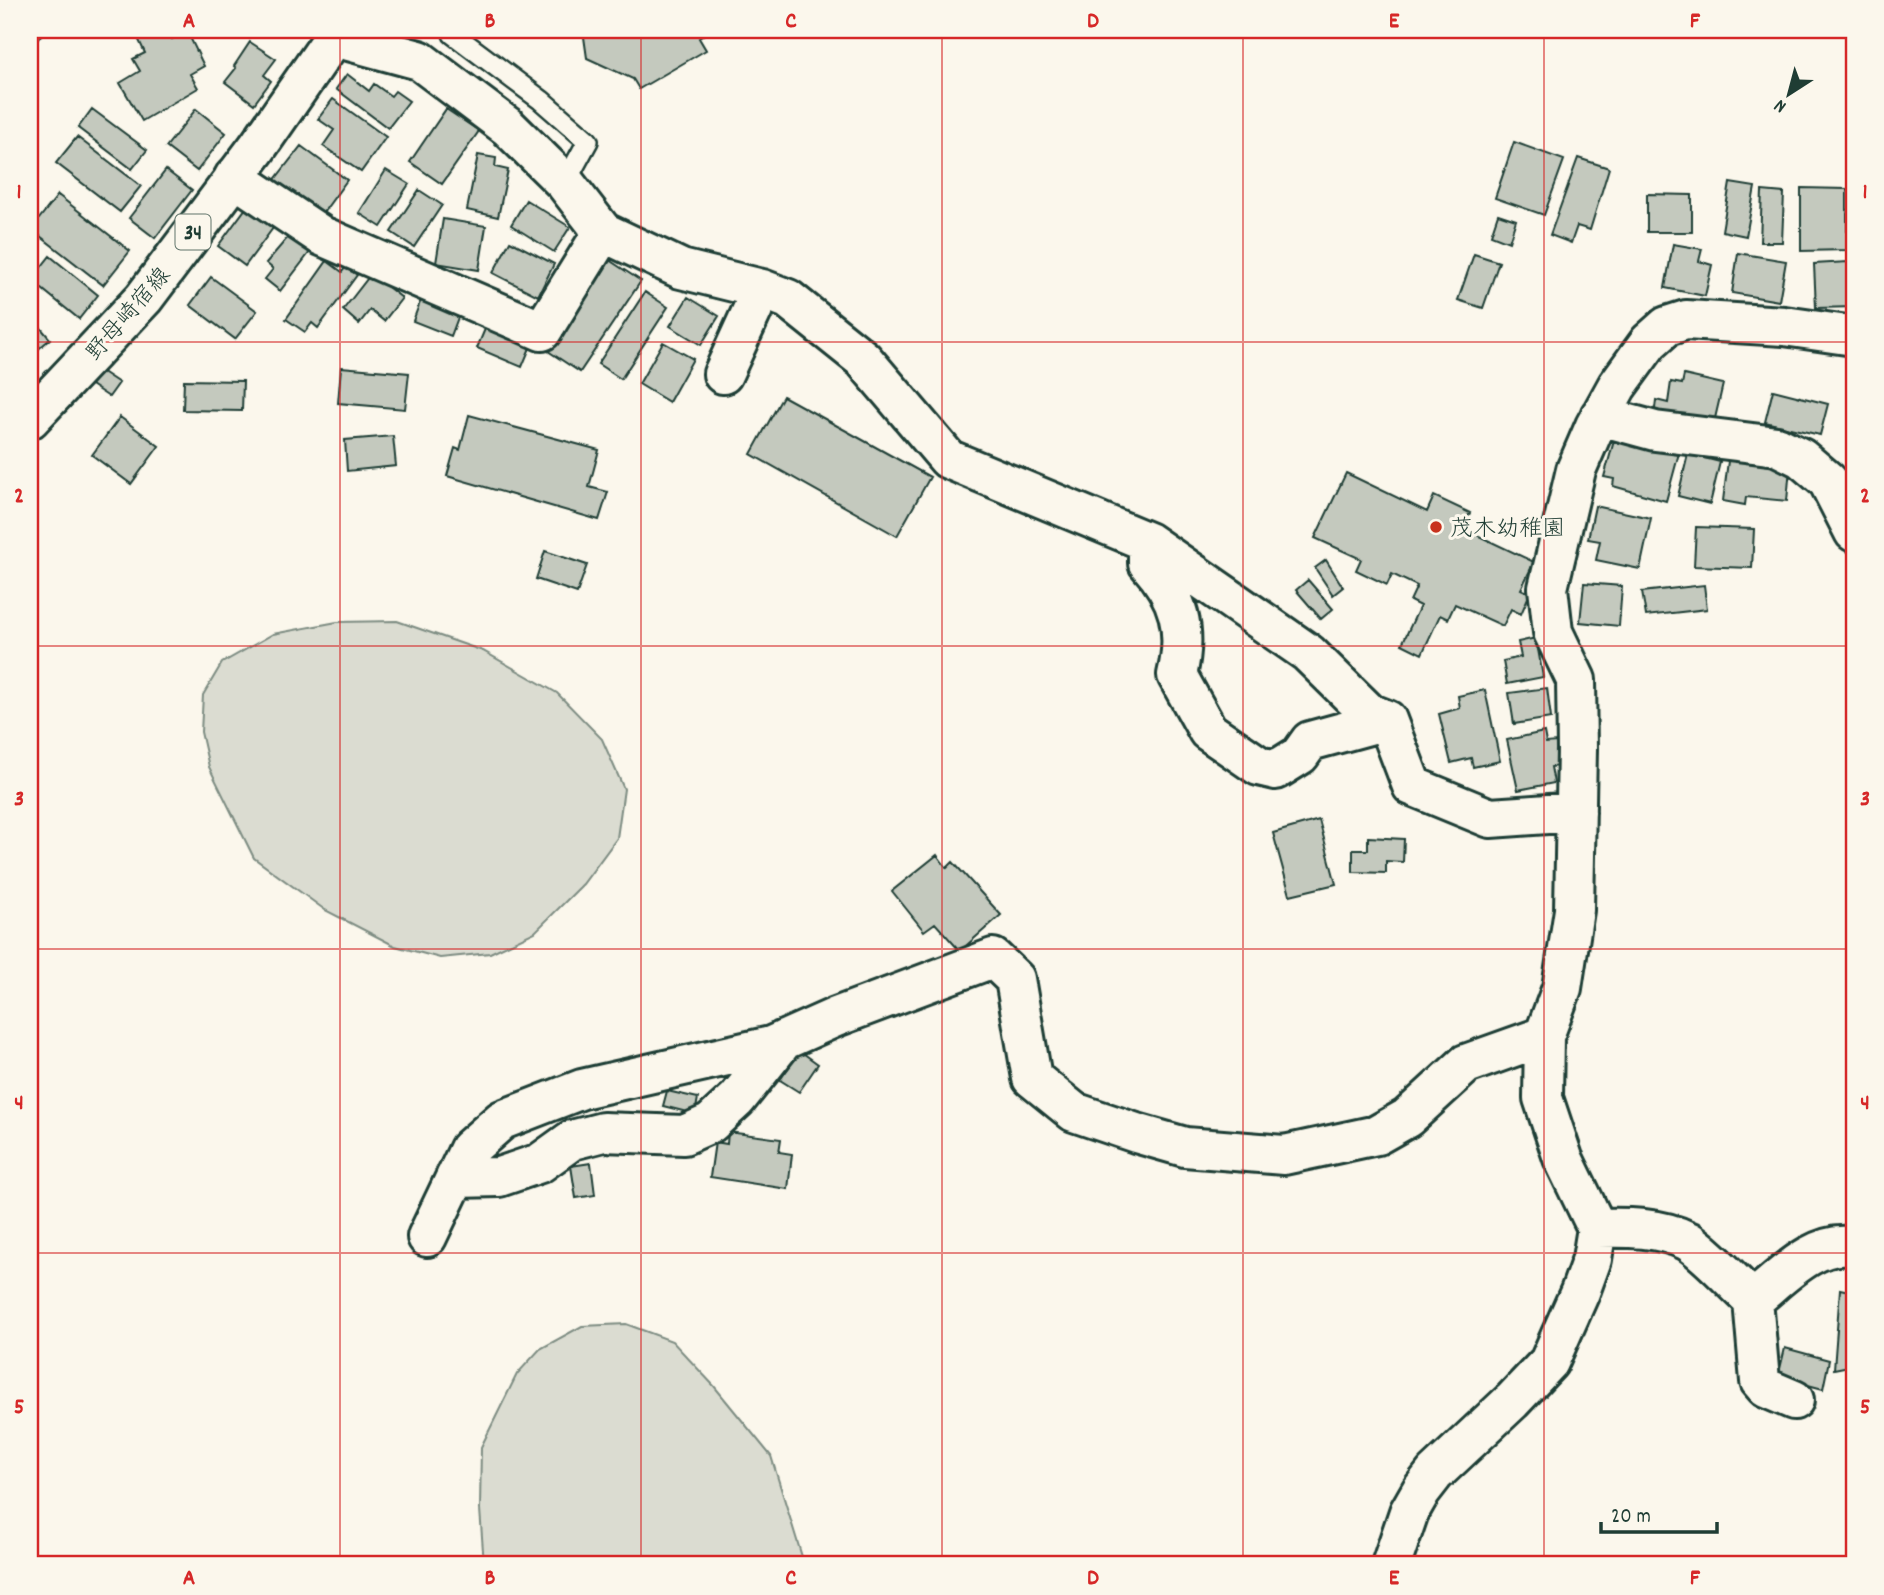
<svg xmlns="http://www.w3.org/2000/svg" width="1884" height="1595" viewBox="0 0 1884 1595" font-family="Dekko,'Klee One',sans-serif">
<style>
.green{fill:#dbdcd1;stroke:#7d8c82;stroke-width:2}
.building{fill:#c4c9be;stroke:#1f3d34;stroke-width:2}
.lines{fill:none;stroke-linecap:round;stroke-linejoin:round}
.service-casing{stroke:#1f3d34;stroke-width:24}
.minor-casing{stroke:#1f3d34;stroke-width:44}
.primary-casing{stroke:#1f3d34;stroke-width:44}
.service{stroke:#fbf7ec;stroke-width:19}
.minor{stroke:#fbf7ec;stroke-width:38}
.primary{stroke:#fbf7ec;stroke-width:38}
.grid{fill:none;stroke:#d62828;stroke-width:2;stroke-opacity:0.55}
.poi-dot{fill:#c8321e;stroke:#fbf7ec;stroke-width:2.5}
.labels{text-anchor:middle;stroke-width:6;stroke-linejoin:round;paint-order:stroke}
.shield{fill:#fbf7ec;stroke:#61756b;stroke-width:2}
.shield-label{font-size:21px;font-weight:bold;fill:#1f3d34}
.street-label{font-size:23px;fill:#1f3d34;stroke:#fbf7ec}
.poi-label{font-size:23px;fill:#1f3d34;stroke:#fbf7ec;text-anchor:start}
.neatline{fill:none;stroke:#d62828;stroke-width:2.5}
.grid-label{font-size:23px;text-anchor:middle;font-weight:bold;fill:#d62828}
</style>
<rect width="100%" height="100%" fill="#fbf7ec"/>
<filter id="ink" filterUnits="userSpaceOnUse"><feTurbulence type="fractalNoise" baseFrequency=".0143" numOctaves="2"/><feDisplacementMap in="SourceGraphic" scale="14" xChannelSelector="R" yChannelSelector="G"/><feConvolveMatrix kernelMatrix="1 2 1 2 8 2 1 2 1" color-interpolation-filters="sRGB"/></filter>
<g filter="url(#ink)">
<path class="green" d="M397,621L483,651L557,693L602,739L624,789L617,838L583,884L535,932L490,953L440,958L395,946L325,910L254,858L209,767L201,732L203,695L222,663L273,634L337,622Z
M626,1324L672,1341L714,1386L771,1456L803,1560L802,1565H484L480,1509L481,1447L517,1374L540,1349L582,1326Z"/>
<path class="building" d="M30,30H45L30,49Z
M149,30H167L172,39L187,31L204,66L190,74L198,88L142,121L120,83L140,71L133,59L145,53L137,36Z
M583,30H712L699,38L706,50L639,89L633,79L587,58Z
M250,42L276,59L264,75L271,81L254,104L225,82L236,68L234,66Z
M347,74L369,91L374,84L391,96L395,91L409,101L388,128L336,89Z
M333,99L386,137L361,172L323,146L334,130L318,119Z
M92,109L147,150L132,169L78,128Z
M196,109L226,133L197,171L166,147Z
M446,109L479,131L442,184L410,162Z
M77,137L141,186L120,212L56,163Z
M1514,142L1564,160L1544,215L1495,198Z
M301,146L347,180L320,217L273,182Z
M478,155L496,158L495,167L508,170L498,217L467,210Z
M1578,158L1609,168L1590,230L1577,226L1571,243L1550,235Z
M166,170L192,190L155,238L129,218Z
M386,170L409,184L381,227L359,213Z
M1730,183L1755,187L1746,236L1722,231Z
M1801,188L1847,189V250L1801,251Z
M419,190L442,205L414,247L391,232Z
M1762,191L1784,193L1782,242H1760Z
M1647,194L1692,195V232H1647Z
M58,195L130,251L103,285L31,229Z
M526,200L570,227L554,252L511,225Z
M246,208L273,228L245,266L218,246Z
M1498,214L1516,220L1509,242L1491,235Z
M443,219L486,226L479,270L436,263Z
M289,236L310,252L280,291L265,279L273,269L266,263Z
M510,241L554,264L538,296L493,273Z
M1673,244L1702,249L1699,261L1712,265L1705,296L1665,288Z
M1738,253L1786,261L1779,301L1732,293Z
M1474,254L1499,262L1483,308L1458,300Z
M50,256L98,295L79,319L31,280Z
M609,260L641,281L580,372L548,351Z
M327,261L342,272L346,267L357,275L318,328L312,323L305,332L286,319Z
M1848,262L1849,274H1854V307L1816,308L1814,264Z
M371,274L402,298L384,321L370,310L359,324L343,310Z
M211,277L257,311L235,339L190,305Z
M645,292L668,307L621,379L598,364Z
M422,297L460,312L451,336L413,321Z
M688,297L719,316L701,345L670,326Z
M31,316L50,339L35,352L30,346Z
M487,324L532,343L522,367L477,348Z
M663,342L693,359L669,402L639,384Z
M341,367L409,373L405,409L338,403Z
M101,371L119,383L109,397L91,385Z
M1684,375L1723,384L1713,427L1654,417L1656,400L1668,403L1671,382L1682,384Z
M184,380L243,381L242,411L183,410Z
M1773,390L1828,404L1820,435L1765,422Z
M783,396L930,477L897,536L751,454Z
M469,415L599,450L589,487L608,492L599,520L447,476L455,448L460,450Z
M120,417L159,446L131,484L92,455Z
M393,436L396,466L347,471L345,440Z
M1615,437L1679,453L1666,501L1613,486L1614,479L1604,477Z
M1729,453L1752,456L1751,462L1790,467L1787,501L1746,497L1745,505L1723,501Z
M1688,454L1720,462L1710,504L1678,496Z
M1346,473L1427,512L1434,496L1470,513L1462,528L1534,562L1521,589L1530,593L1521,614L1511,609L1503,626L1455,604L1448,619L1440,615L1422,654L1402,644L1420,606L1410,601L1417,586L1392,574L1387,585L1356,570L1361,559L1315,538Z
M1595,506L1651,518L1640,569L1596,560L1600,541L1588,539Z
M1696,527L1754,529L1752,568L1694,566Z
M545,551L587,565L577,593L536,579Z
M1326,560L1343,587L1333,595L1315,568Z
M1308,580L1333,609L1321,619L1296,590Z
M1584,583L1622,586L1619,626L1580,622Z
M1704,585L1707,609L1646,616L1642,592Z
M1536,638L1543,677L1507,684L1503,661L1521,657L1518,642Z
M1547,688L1551,718L1514,724L1509,693Z
M1485,690L1500,761L1473,767L1471,758L1451,763L1439,714L1460,708L1458,696Z
M1544,732L1546,743L1556,742L1559,766L1551,767L1554,783L1518,790L1507,740Z
M1319,820L1336,884L1290,895L1273,833Z
M1368,837L1404,839L1403,862L1386,861V873L1353,872V850H1368Z
M937,855L947,868L953,862L1001,915L960,951L935,923L924,931L892,891Z
M800,1051L818,1064L799,1092L780,1080Z
M667,1091L698,1098L695,1114L663,1106Z
M728,1132L781,1139L779,1152L792,1154L788,1189L710,1177L715,1142L727,1144Z
M591,1163L595,1195L576,1198L571,1166Z
M1840,1289L1854,1292V1365L1834,1369Z
M1785,1348L1829,1360L1823,1389L1778,1377Z"/>
<g class="lines">
<defs>
<path id="service" d="M455,30L453,34L541,100L588,141L565,183"/>
<path id="minor" d="M334,37L419,60L508,127L565,183L603,232L681,269L762,289L788,299L863,359L948,459L1148,542L1308,653L1369,713L1387,720L1412,786L1490,818L1576,812
M234,177L322,236L542,331L603,232
M723,374L762,289
M1600,416L1655,431L1777,446L1801,458L1828,481L1854,532
M1148,543V563C1179,597 1188,630 1177,675L1208,731L1259,766L1276,770L1300,755L1310,741L1387,720
M455,1178L499,1177L540,1163L572,1140L603,1132L684,1135L711,1123L737,1099L784,1040
M1597,1228C1626,1227 1661,1227 1688,1241C1706,1252 1736,1285 1753,1300C1780,1279 1816,1238 1854,1247
M427,1237L469,1149L502,1120L582,1089L771,1046L836,1017L993,958L1015,979L1032,1078L1074,1112L1136,1133L1185,1147L1284,1155L1377,1135L1407,1118L1466,1064L1544,1036
M1753,1300L1760,1381L1766,1388L1794,1400
M1391,1565L1409,1512L1421,1491L1435,1473L1512,1401L1549,1362L1580,1292L1592,1259L1597,1228L1563,1158L1543,1098L1544,1036L1562,988L1574,910L1577,749L1576,680L1553,632L1548,588L1576,470L1595,426L1617,386L1649,342L1667,326L1686,320L1784,326L1854,336"/>
<path id="primary" d="M30,419L144,298L257,148L339,30"/>
</defs>
<use href="#service" class="service-casing"/>
<use href="#minor" class="minor-casing"/>
<use href="#primary" class="primary-casing"/>
<use href="#service" class="service"/>
<use href="#minor" class="minor"/>
<use href="#primary" class="primary"/>
</g>
</g>
<path class="grid" d="M340,30V1565M641,30V1565M942,30V1565M1243,30V1565M1544,30V1565M30,342H1854M30,646H1854M30,949H1854M30,1253H1854"/>
<circle class="poi-dot" cx="1436" cy="527" r="7"/>
<g class="labels">
<rect class="shield" x="175.5" y="214.5" width="35" height="35" rx="5"/>
<g class="shield-label">
<text x="193" y="239">34</text>
</g>
<g class="street-label">
<text transform="translate(127 313) rotate(-49)" y="8">野母崎宿線</text>
</g>
<g class="poi-label">
<text x="1450" y="535">茂木幼稚園</text>
</g>
</g>
<rect width="1884" height="1595" fill="none" stroke="#fbf7ec" stroke-width="77"/>
<g transform="translate(1789 94) rotate(216)" stroke="#fbf7ec" stroke-width="5" paint-order="stroke">
<path d="M0-5L12 26L0 18L-12 26Z" fill="#1f3d34"/>
<text y="-10" font-size="19" font-weight="bold" text-anchor="middle" fill="#1f3d34">N</text>
</g>
<path d="M1601 1522v10h116v-10" fill="none" stroke="#1f3d34" stroke-width="3.5"/>
<text x="1611" y="1522" font-size="21" fill="#1f3d34" stroke="#fbf7ec" stroke-width="5" paint-order="stroke">20 m</text>
<rect x="38" y="38" width="1808" height="1518" class="neatline"/>
<g class="grid-label">
<text x="189" y="27">A</text>
<text x="490" y="27">B</text>
<text x="791" y="27">C</text>
<text x="1093" y="27">D</text>
<text x="1394" y="27">E</text>
<text x="1695" y="27">F</text>
<text x="19" y="198">1</text>
<text x="1865" y="198">1</text>
<text x="19" y="502">2</text>
<text x="1865" y="502">2</text>
<text x="19" y="805">3</text>
<text x="1865" y="805">3</text>
<text x="19" y="1109">4</text>
<text x="1865" y="1109">4</text>
<text x="19" y="1413">5</text>
<text x="1865" y="1413">5</text>
<text x="189" y="1584">A</text>
<text x="490" y="1584">B</text>
<text x="791" y="1584">C</text>
<text x="1093" y="1584">D</text>
<text x="1394" y="1584">E</text>
<text x="1695" y="1584">F</text>
</g>
</svg>
